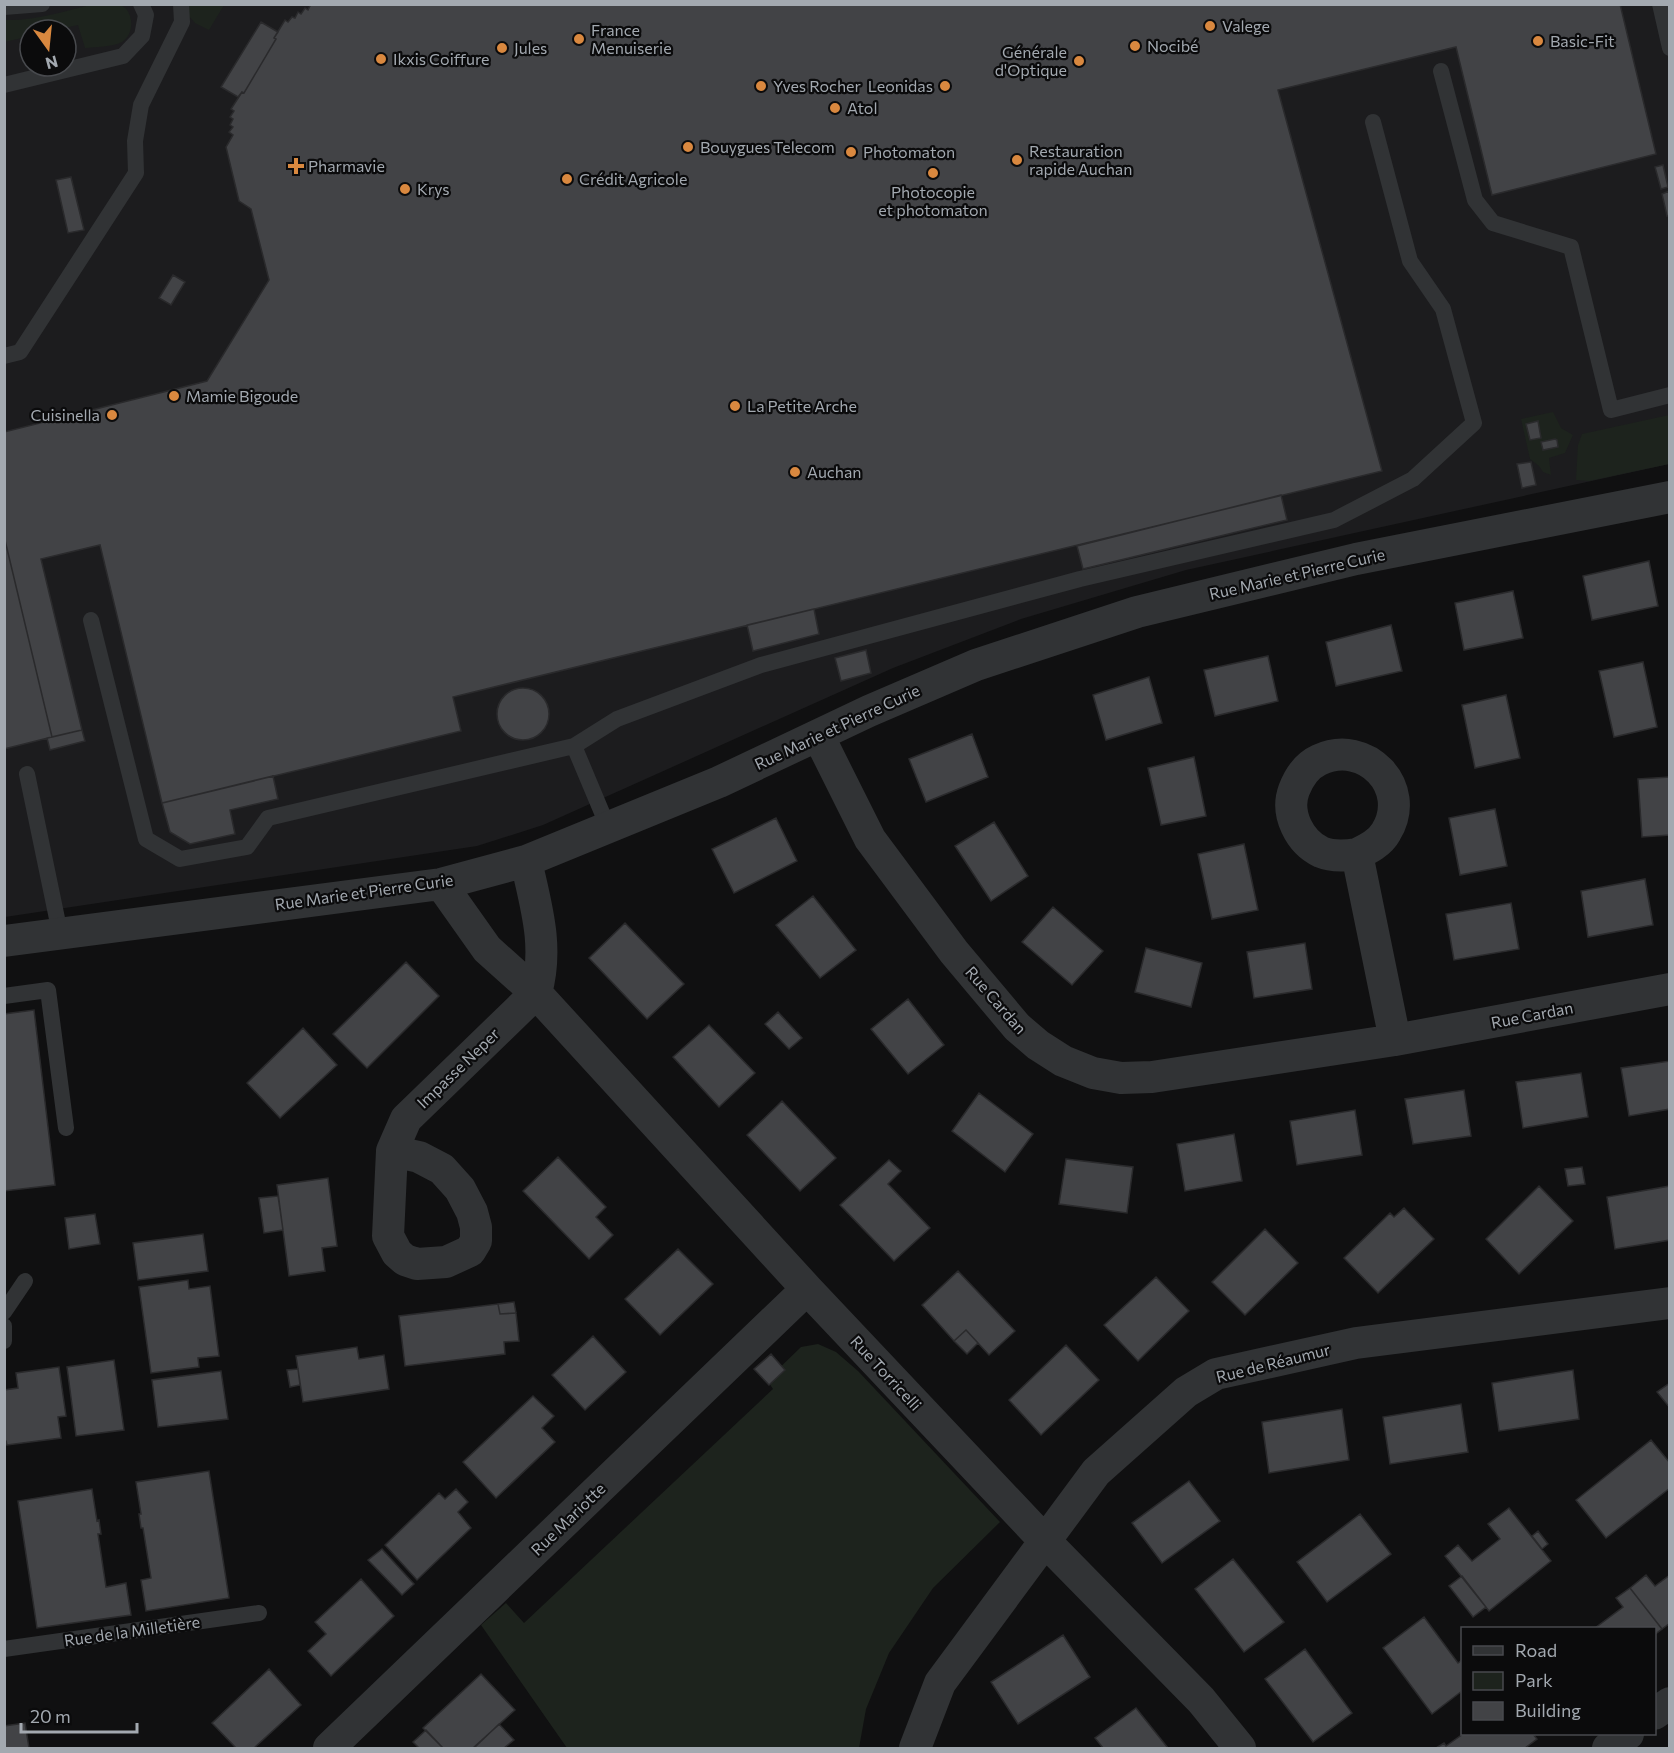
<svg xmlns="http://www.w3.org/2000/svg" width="1674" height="1753" viewBox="0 0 1674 1753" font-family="Commissioner,sans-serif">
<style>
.built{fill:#1c1c1e;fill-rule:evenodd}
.green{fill:#1d231d}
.building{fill:#424346;stroke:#2a2a2c;stroke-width:1.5}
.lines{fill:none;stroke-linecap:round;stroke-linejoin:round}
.lane{stroke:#313335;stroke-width:16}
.street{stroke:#313335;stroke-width:32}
.poi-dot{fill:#d9883f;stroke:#0b0b0c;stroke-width:2}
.labels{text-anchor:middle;stroke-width:4.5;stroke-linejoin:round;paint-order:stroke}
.poi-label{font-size:16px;fill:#a3a9b0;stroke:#0b0b0c;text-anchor:start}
.street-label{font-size:16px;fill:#a3a9b0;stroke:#0b0b0c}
</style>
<rect width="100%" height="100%" fill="#101011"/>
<path class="built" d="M4,5H1669V464L1186,570L1021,619L893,668L543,825L477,846L5,917ZM30,30H66V66H30Z"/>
<path class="green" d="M95,4C102,4 111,3 118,4C135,9 135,34 122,42C112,47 96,47 85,48L78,25L56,30H30V36L5,42V20C35,21 65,11 95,4Z
M188,5H224L209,30L195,23L188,15Z
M1553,412L1561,428L1573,435L1565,453L1549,458L1551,475L1543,472L1539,466L1530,459L1521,419Z
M1669,415V464L1589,481L1576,480L1578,445L1582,434Z
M818,1344L836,1352L858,1371L1000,1522L933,1588L889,1653L866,1709L859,1748H567L481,1625L506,1603L524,1623L773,1389L767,1380L801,1347Z"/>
<path class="building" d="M311,4H1620L1656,154L1492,195L1456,47L1278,90L1382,471L453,697L461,731L162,803L100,545L41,559L82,730L52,737L4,536V432L207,381L269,280L251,209L239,201L226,147L233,135L229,132L233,127L230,125L233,119L230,117L234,111L231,109L242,92L244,93L276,39L274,38L285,20L288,22L292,17L295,18L298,12L301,14L305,8L308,10Z
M261,22L278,32L274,38L276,39L244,93L242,92L238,97L221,87Z
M1663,165L1668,187L1661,189L1655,167Z
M71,177L84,230L68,233L56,180Z
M1669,191L1670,215L1667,216L1662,194Z
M173,275L185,282L171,305L159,298Z
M1538,421L1541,438L1530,440L1526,424Z
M1555,439L1557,440L1558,447L1543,450L1541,442Z
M1531,462L1536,485L1522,488L1517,464Z
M1281,495L1287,520L1083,569L1077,546Z
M4,536L52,737L4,749Z
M1649,561L1658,606L1592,620L1583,576Z
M1513,591L1523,638L1464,650L1455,603Z
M814,609L819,634L753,651L747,625Z
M1391,625L1402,671L1336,686L1326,642Z
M866,650L871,673L841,681L835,658Z
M1268,656L1278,701L1215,716L1204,670Z
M1643,662L1657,727L1614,737L1599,671Z
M1149,677L1162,723L1106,740L1093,695Z
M497 714a26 26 0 1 1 52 0a26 26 0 1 1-52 0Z
M1506,695L1520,758L1475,768L1462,705Z
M82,730L85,741L50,750L47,738Z
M972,734L988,777L926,802L909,759Z
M1194,757L1206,816L1161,825L1148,768Z
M273,776L278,799L230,810L235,834L190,844L170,832L162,803Z
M1670,777V835L1642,837L1638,779Z
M1495,809L1507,866L1460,875L1449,818Z
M776,818L797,861L734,893L712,849Z
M994,822L1028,876L991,901L955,846Z
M1244,844L1258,910L1212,919L1198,854Z
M1645,879L1653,925L1588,937L1581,891Z
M813,896L856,950L820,978L776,925Z
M1511,903L1519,949L1454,960L1446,914Z
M1053,907L1103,951L1072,985L1022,942Z
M625,923L684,984L647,1019L589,958Z
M1305,943L1312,989L1254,998L1247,952Z
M1146,948L1202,963L1191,1007L1135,992Z
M406,962L439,996L367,1068L333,1034Z
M908,999L944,1045L908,1074L871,1029Z
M34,1010L55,1185L4,1191V1014Z
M778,1012L802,1038L789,1049L765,1024Z
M709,1025L755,1073L719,1107L673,1057Z
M303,1028L337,1065L280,1118L247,1083Z
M1670,1061V1109L1629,1116L1621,1068Z
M1581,1073L1588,1117L1523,1128L1516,1082Z
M1464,1090L1471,1136L1413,1144L1405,1099Z
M979,1093L1033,1134L1005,1172L952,1131Z
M782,1101L836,1158L800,1191L747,1135Z
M1355,1110L1362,1155L1297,1165L1290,1121Z
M1234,1134L1242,1181L1185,1191L1177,1144Z
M558,1157L606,1207L596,1217L613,1235L589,1259L523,1191Z
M1066,1159L1133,1167L1127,1213L1059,1204Z
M889,1160L901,1171L888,1184L930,1228L894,1261L840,1205Z
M1582,1167L1585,1184L1568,1186L1565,1169Z
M328,1178L337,1246L322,1248L325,1271L289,1276L277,1185Z
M1539,1186L1573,1221L1519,1274L1486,1239Z
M1670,1186V1240L1615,1249L1607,1197Z
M278,1196L283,1230L264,1233L259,1198Z
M1404,1208L1434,1239L1378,1293L1344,1258L1390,1213L1394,1217Z
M95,1214L100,1244L69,1249L65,1218Z
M1265,1229L1298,1263L1245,1315L1212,1282Z
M203,1234L208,1271L138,1280L133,1243Z
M678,1249L713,1284L660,1335L625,1299Z
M958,1271L1015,1331L989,1355L966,1330L954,1341L922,1305Z
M1156,1277L1189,1311L1138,1361L1104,1325Z
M188,1280L189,1289L210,1286L219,1356L198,1358L199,1367L151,1373L139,1287Z
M514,1302L516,1313L500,1314L498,1304Z
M498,1304L500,1314L516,1313L519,1341L504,1342L505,1354L405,1366L399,1316Z
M966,1330L978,1343L967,1354L954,1341Z
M593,1336L626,1372L585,1410L552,1375Z
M1066,1345L1099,1380L1041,1435L1009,1400Z
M357,1347L359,1359L384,1355L389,1389L303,1402L296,1356Z
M771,1354L785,1370L769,1385L754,1369Z
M114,1360L124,1430L76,1436L67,1367Z
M59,1367L66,1416L58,1417L61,1438L7,1445L6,1441H4V1390L18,1388L16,1373Z
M298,1369L300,1385L290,1387L287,1370Z
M1573,1370L1579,1419L1499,1431L1492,1383Z
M221,1371L228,1419L158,1427L152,1380Z
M1670,1383V1408L1657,1392Z
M533,1396L554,1416L542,1428L555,1442L496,1498L463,1462Z
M1461,1404L1468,1452L1390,1464L1383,1417Z
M1342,1409L1349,1460L1269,1473L1262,1422Z
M1651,1440L1670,1463V1488L1606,1538L1576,1500Z
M209,1471L229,1598L146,1611L141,1580L151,1578L143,1528H141L139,1514H141L136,1482Z
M1189,1481L1220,1521L1162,1563L1132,1523Z
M92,1489L97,1521L99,1520L101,1534H98L106,1587L126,1583L131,1615L37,1628L18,1501Z
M456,1489L468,1502L458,1512L471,1528L417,1580L385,1545L439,1493L445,1499Z
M1509,1508L1551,1561L1489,1611L1445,1556L1458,1545L1472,1561L1500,1539L1488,1524Z
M1360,1514L1391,1554L1327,1602L1297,1562Z
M1538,1531L1548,1544L1542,1549L1532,1536Z
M382,1549L414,1584L402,1595L368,1560Z
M1233,1559L1284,1622L1244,1652L1195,1589Z
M1646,1575L1655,1586L1670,1575V1623L1662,1629L1630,1588Z
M1462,1576L1486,1607L1473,1617L1449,1586Z
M361,1579L394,1616L331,1676L308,1651L326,1634L315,1622Z
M1630,1588L1662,1629L1654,1635V1628H1595L1623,1607L1616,1598Z
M1424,1617L1458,1663L1462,1660V1691L1432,1714L1383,1648Z
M1063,1635L1090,1677L1018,1724L991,1682Z
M1305,1649L1352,1713L1313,1742L1265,1679Z
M269,1669L301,1705L254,1748H236L212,1723Z
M481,1674L515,1710L473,1748H443L423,1728Z
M1136,1708L1168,1748H1103L1095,1738Z
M25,1723L29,1748H4V1726Z
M499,1724L514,1740L504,1748H477L475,1747Z
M426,1730L443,1748H419L413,1742Z
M1463,1734H1533L1537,1739L1525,1748H1436L1444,1743L1446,1746Z"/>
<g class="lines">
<path class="lane" d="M1660,4L1670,48
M4,7L42,4
M1441,71L1475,200L1493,223L1571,247L1611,410L1670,395
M4,85L123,56L142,36L146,15L141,4
M4,356L20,352L136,173L135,141L141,105L182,22L181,4
M91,620L146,839L180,859L247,847L268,818L574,746L608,827
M574,746L617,719L761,665L1080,579L1334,520L1413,479L1474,423L1443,309L1410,261L1373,122
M27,774L60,933
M4,996L48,990L66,1128
M4,1312L25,1281
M4,1326V1341
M4,1649L259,1613"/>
<path class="street" d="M818,735L870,839L954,952L1017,1027L1038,1045L1063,1061L1093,1073L1121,1078L1152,1077L1395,1040L1670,989
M1357,854C1368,849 1380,843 1386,832C1413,788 1366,738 1319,760C1306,766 1299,777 1294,790C1285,814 1300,842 1321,852C1333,857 1345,856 1357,854L1395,1040
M441,884L487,949L536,993C549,947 536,906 526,861
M4,941L441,884L526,861L719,782L869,711L976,665L1137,612L1356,559L1670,497
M392,1151L419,1157L442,1169L460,1189L472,1212L476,1227V1241L470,1251L446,1262L417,1264L405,1260L397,1253L388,1236L392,1151L406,1119L536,993L807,1289L1044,1540L1201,1700L1240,1748
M1654,1714L1670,1703
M329,1748L807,1289
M915,1748L940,1683L1096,1472L1186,1392L1216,1374L1356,1343L1670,1303
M1608,1748L1628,1734"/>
</g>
<g class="poi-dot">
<circle cx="1210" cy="26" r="6"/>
<circle cx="579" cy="39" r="6"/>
<circle cx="1538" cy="41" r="6"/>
<circle cx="1135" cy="46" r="6"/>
<circle cx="502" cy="48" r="6"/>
<circle cx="381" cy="59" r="6"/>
<circle cx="1079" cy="61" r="6"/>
<circle cx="761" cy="86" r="6"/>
<circle cx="945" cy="86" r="6"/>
<circle cx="835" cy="108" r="6"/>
<circle cx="688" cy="147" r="6"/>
<circle cx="851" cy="152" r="6"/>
<circle cx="1017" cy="160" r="6"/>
<path d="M293 157h6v6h6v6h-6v6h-6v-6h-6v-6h6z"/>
<circle cx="933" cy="173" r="6"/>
<circle cx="567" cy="179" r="6"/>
<circle cx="405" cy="189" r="6"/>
<circle cx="174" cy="396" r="6"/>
<circle cx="735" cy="406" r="6"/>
<circle cx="112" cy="415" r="6"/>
<circle cx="795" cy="472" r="6"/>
</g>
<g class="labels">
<g class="poi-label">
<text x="1222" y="32">Valege</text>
<text x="591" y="36">France<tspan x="591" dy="18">Menuiserie</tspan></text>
<text x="1550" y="47">Basic-Fit</text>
<text x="1147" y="52">Nocibé</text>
<text x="514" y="54">Jules</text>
<text x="1067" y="58" text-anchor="end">Générale<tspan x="1067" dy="18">d'Optique</tspan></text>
<text x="393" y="65">Ikxis Coiffure</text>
<text x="773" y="92">Yves Rocher</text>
<text x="933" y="92" text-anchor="end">Leonidas</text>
<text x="847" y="114">Atol</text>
<text x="700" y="153">Bouygues Telecom</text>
<text x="1029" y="157">Restauration<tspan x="1029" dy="18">rapide Auchan</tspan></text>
<text x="863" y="158">Photomaton</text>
<text x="308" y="172">Pharmavie</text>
<text x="579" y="185">Crédit Agricole</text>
<text x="417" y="195">Krys</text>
<text x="933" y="198" text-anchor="middle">Photocopie<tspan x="933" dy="18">et photomaton</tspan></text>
<text x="186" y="402">Mamie Bigoude</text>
<text x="747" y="412">La Petite Arche</text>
<text x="100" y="421" text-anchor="end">Cuisinella</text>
<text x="807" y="478">Auchan</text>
</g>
<g class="street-label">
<text transform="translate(1297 574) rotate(-13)" y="6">Rue Marie et Pierre Curie</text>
<text transform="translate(837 727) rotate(-25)" y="6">Rue Marie et Pierre Curie</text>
<text transform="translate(364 892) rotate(-8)" y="6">Rue Marie et Pierre Curie</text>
<text transform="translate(996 1000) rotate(49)" y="6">Rue Cardan</text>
<text transform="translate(1532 1015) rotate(-11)" y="6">Rue Cardan</text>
<text transform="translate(458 1068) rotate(-44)" y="6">Impasse Neper</text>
<text transform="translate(1273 1363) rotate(-14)" y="6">Rue de Réaumur</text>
<text transform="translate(886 1373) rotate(47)" y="6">Rue Torricelli</text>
<text transform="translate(568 1519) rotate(-44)" y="6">Rue Mariotte</text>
<text transform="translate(132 1631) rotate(-8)" y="6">Rue de la Milletière</text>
</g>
</g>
<rect width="1674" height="1753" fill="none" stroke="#a3a9b0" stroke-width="12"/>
<rect x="1461" y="1627" width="195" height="108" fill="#0b0b0c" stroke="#484a4e" stroke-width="1.5"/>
<rect x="1473" y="1646" width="30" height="9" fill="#313335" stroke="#484a4e" stroke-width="1.5"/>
<text x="1515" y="1657" font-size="18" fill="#a3a9b0">Road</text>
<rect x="1473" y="1672" width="30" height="18" fill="#1d231d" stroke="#484a4e" stroke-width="1.5"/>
<text x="1515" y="1687" font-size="18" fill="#a3a9b0">Park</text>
<rect x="1473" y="1702" width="30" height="18" fill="#424346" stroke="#484a4e" stroke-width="1.5"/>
<text x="1515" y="1717" font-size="18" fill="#a3a9b0">Building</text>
<g transform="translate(48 48) rotate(165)"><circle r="28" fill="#0b0b0c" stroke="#484a4e" stroke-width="1.5"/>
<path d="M0-4.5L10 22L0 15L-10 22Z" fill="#d9883f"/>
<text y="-9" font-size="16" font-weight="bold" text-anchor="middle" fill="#a3a9b0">N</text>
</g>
<path d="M21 1723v9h116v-9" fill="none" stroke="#a3a9b0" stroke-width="3"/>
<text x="30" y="1723" font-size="18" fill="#a3a9b0" stroke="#0b0b0c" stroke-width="4.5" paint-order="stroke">20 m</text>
</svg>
